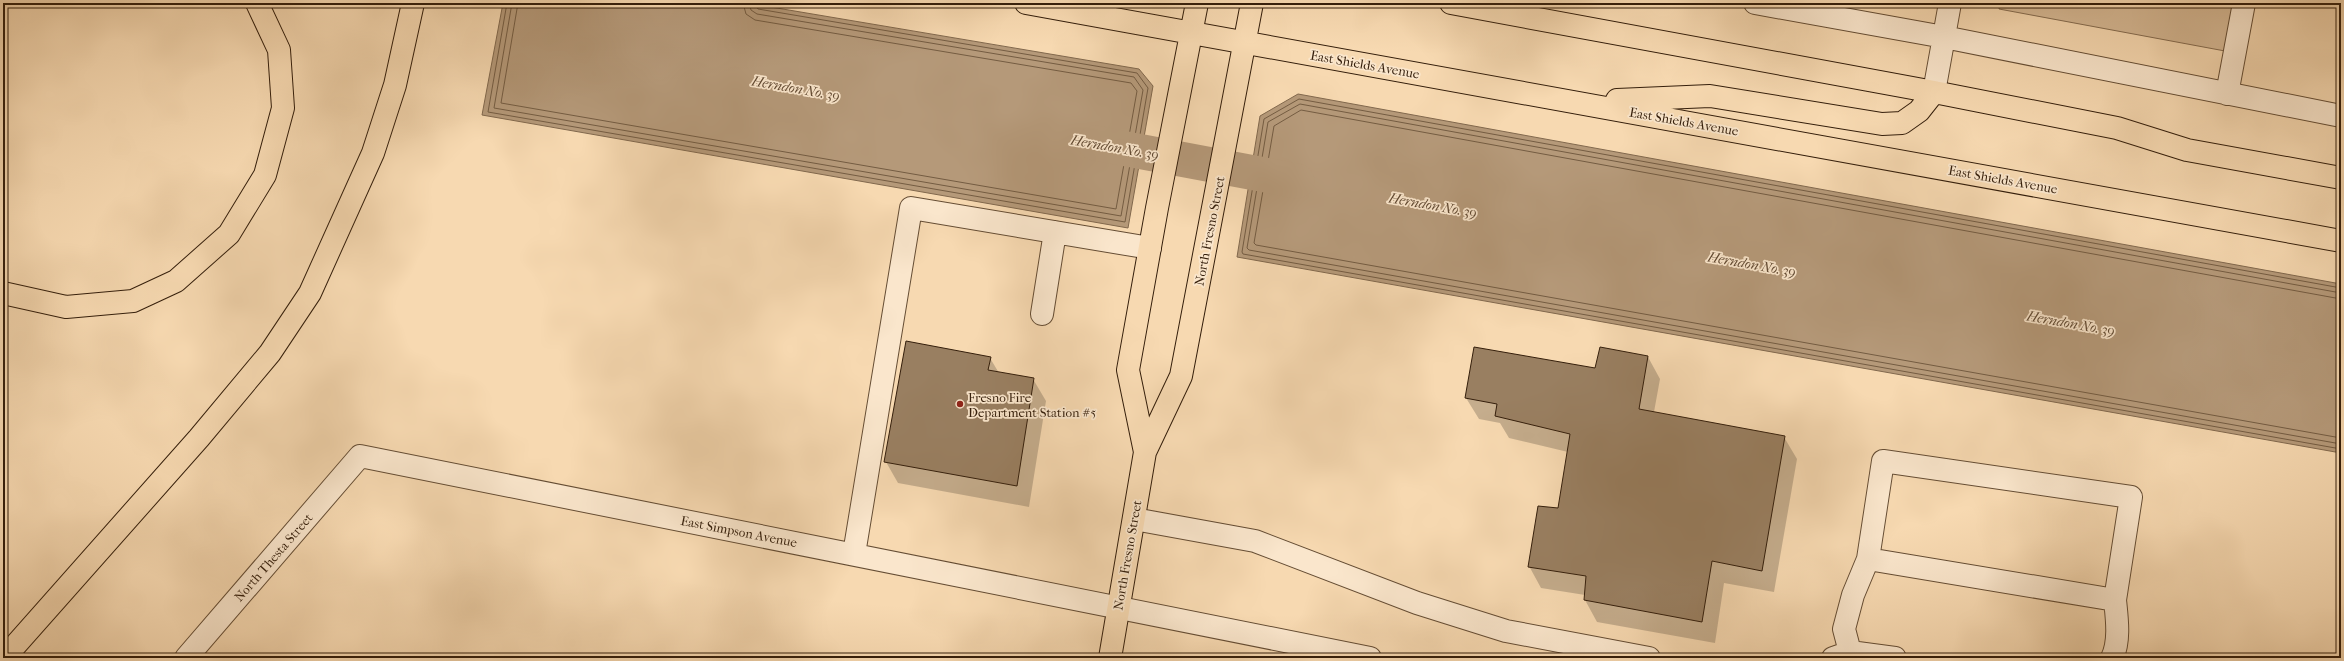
<svg xmlns="http://www.w3.org/2000/svg" width="2344" height="661" viewBox="0 0 2344 661" font-family="'IM FELL French Canon',serif">
<style>
.green{fill:#d6b995;stroke:#856c50}
.water{fill:#b59979;stroke:#81684d}
.shadow{fill:#0003}
.lines{fill:none;stroke-linecap:round;stroke-linejoin:round}
.shore{stroke:#745c42;stroke-width:1}
.canal{stroke:#b59979;stroke-width:35}
.building{fill:#997f61;stroke:#341e0b}
.minor-casing{stroke:#654d34;stroke-width:24}
.major-casing{stroke:#341e0b;stroke-width:24}
.highway-casing{stroke:#341e0b;stroke-width:24}
.minor{stroke:#fae6cc;stroke-width:22}
.major{stroke:#f7d9b1;stroke-width:22}
.highway{stroke:#f7d9b1;stroke-width:22}
.poi-dot{fill:#8f2418;stroke:#fae6cc;stroke-width:1.5}
.labels{text-anchor:middle;stroke-width:3.5;stroke-linejoin:round;paint-order:stroke}
.street-label{font-size:13px;fill:#341e0b;stroke:#fae6cc}
.poi-label{font-size:13px;fill:#341e0b;stroke:#fae6cc;text-anchor:start}
.water-label{font-size:14px;font-style:italic;fill:#614932;stroke:#fae6cc}
</style>
<rect width="100%" height="100%" fill="#f7d9b1"/>
<filter id="stains"><feTurbulence type="fractalNoise" baseFrequency=".005" numOctaves="4"/><feColorMatrix values="0 0 0 0 .2 0 0 0 0 .09 0 0 0 0 .02 0 0 0 .5 -.17"/></filter>
<radialGradient id="worn" r=".72"><stop offset=".6" stop-color="#630" stop-opacity="0"/><stop offset="1" stop-color="#630" stop-opacity=".3"/></radialGradient>
<path class="green" d="M2000,3H2234L2225,51L1999,9Z"/>
<path class="water" d="M503,3H747L1139,69L1153,86L1128,228L482,115Z
M1298,94L2341,284V453L1237,257L1260,116Z"/>
<path class="shadow" d="M1648,357L1660,379L1654,412L1784,437L1797,459L1774,592L1724,583L1715,643L1597,622L1585,600V595L1541,588L1529,566L1558,510L1568,452L1509,438L1500,423L1479,419L1466,398Z
M990,358L999,373L1033,379L1046,401L1029,507L898,483L886,462Z"/>
<g class="lines">
<path class="shore" d="M507,3L488,112L1125,222L1148,88L1137,73L758,9L754,3
M512,3L494,108L1121,216L1143,90L1134,77L757,14L751,10L749,3
M518,3L501,103L1116,209L1137,91L1131,83L755,20L746,14L743,3
M2341,288L1299,99L1264,119L1242,252L1243,254L2341,449
M2341,293L1300,104L1268,122L1247,248L1249,250L2341,444
M2341,299L1301,110L1274,126L1254,243L1256,245L2341,438"/>
<path class="canal" d="M1095,143L1297,181"/>
</g>
<path class="building" d="M906,341L991,357L988,370L1034,378L1017,486L884,462Z
M1474,347L1595,368L1600,347L1648,356L1639,409L1785,436L1762,571L1712,561L1702,622L1584,600L1586,576L1528,567L1538,506L1558,508L1570,434L1495,416L1497,404L1465,398Z"/>
<g class="lines">
<defs>
<path id="minor" d="M1755,3L1944,37L2341,116
M1934,92L1950,3
M2227,94L2244,3
M1042,314L1055,232
M1134,519L1255,541L1417,603L1506,631L1649,658
M854,554L911,208L1150,248
M1868,559L1883,461L2131,497L2115,600
M1850,652L1844,629L1853,595L1868,559L2115,600C2117,619 2120,641 2112,658
M186,658L360,456L1370,658
M1833,658L1850,652L1895,658"/>
<path id="major" d="M1026,3L2341,241
M1451,3L1934,92L2117,128L2187,150L2341,178
M1617,100L1710,96L1882,124L1902,123L1919,111L1934,92
M1145,452L1128,370L1157,208L1197,3
M1110,658L1145,452L1181,376L1252,3"/>
<path id="highway" d="M3,293L66,307L133,301L176,281L229,234L265,175L283,108L279,50L257,3
M4,658L199,438L270,353L310,293L373,153L395,85L413,3"/>
</defs>
<use href="#minor" class="minor-casing"/>
<use href="#major" class="major-casing"/>
<use href="#highway" class="highway-casing"/>
<use href="#minor" class="minor"/>
<use href="#major" class="major"/>
<use href="#highway" class="highway"/>
</g>
<circle class="poi-dot" cx="960" cy="404" r="4"/>
<g class="labels">
<g class="street-label">
<text transform="translate(1365 64) rotate(10)" y="5">East Shields Avenue</text>
<text transform="translate(1684 121) rotate(10)" y="5">East Shields Avenue</text>
<text transform="translate(2003 179) rotate(10)" y="5">East Shields Avenue</text>
<text transform="translate(1209 231) rotate(-79)" y="5">North Fresno Street</text>
<text transform="translate(739 531) rotate(11)" y="5">East Simpson Avenue</text>
<text transform="translate(1127 555) rotate(-80)" y="5">North Fresno Street</text>
<text transform="translate(273 557) rotate(-49)" y="5">North Thesta Street</text>
</g>
<g class="poi-label">
<text x="968" y="402">Fresno Fire<tspan x="968" dy="15">Department Station #5</tspan></text>
</g>
<g class="water-label">
<text transform="translate(796 88) rotate(10)" y="5">Herndon No. 39</text>
<text transform="translate(1115 147) rotate(10)" y="5">Herndon No. 39</text>
<text transform="translate(1433 205) rotate(10)" y="5">Herndon No. 39</text>
<text transform="translate(1752 264) rotate(10)" y="5">Herndon No. 39</text>
<text transform="translate(2071 323) rotate(10)" y="5">Herndon No. 39</text>
</g>
</g>
<rect width="2344" height="661" fill="none" stroke="#f7d9b1" stroke-width="16"/>
<rect x="4" y="4" width="2336" height="653" fill="none" stroke="#341e0b" stroke-width="2"/>
<rect x="8" y="8" width="2328" height="645" fill="none" stroke="#341e0b"/>
<rect width="100%" height="100%" filter="url(#stains)"/>
<rect width="100%" height="100%" fill="url(#worn)"/>
</svg>
